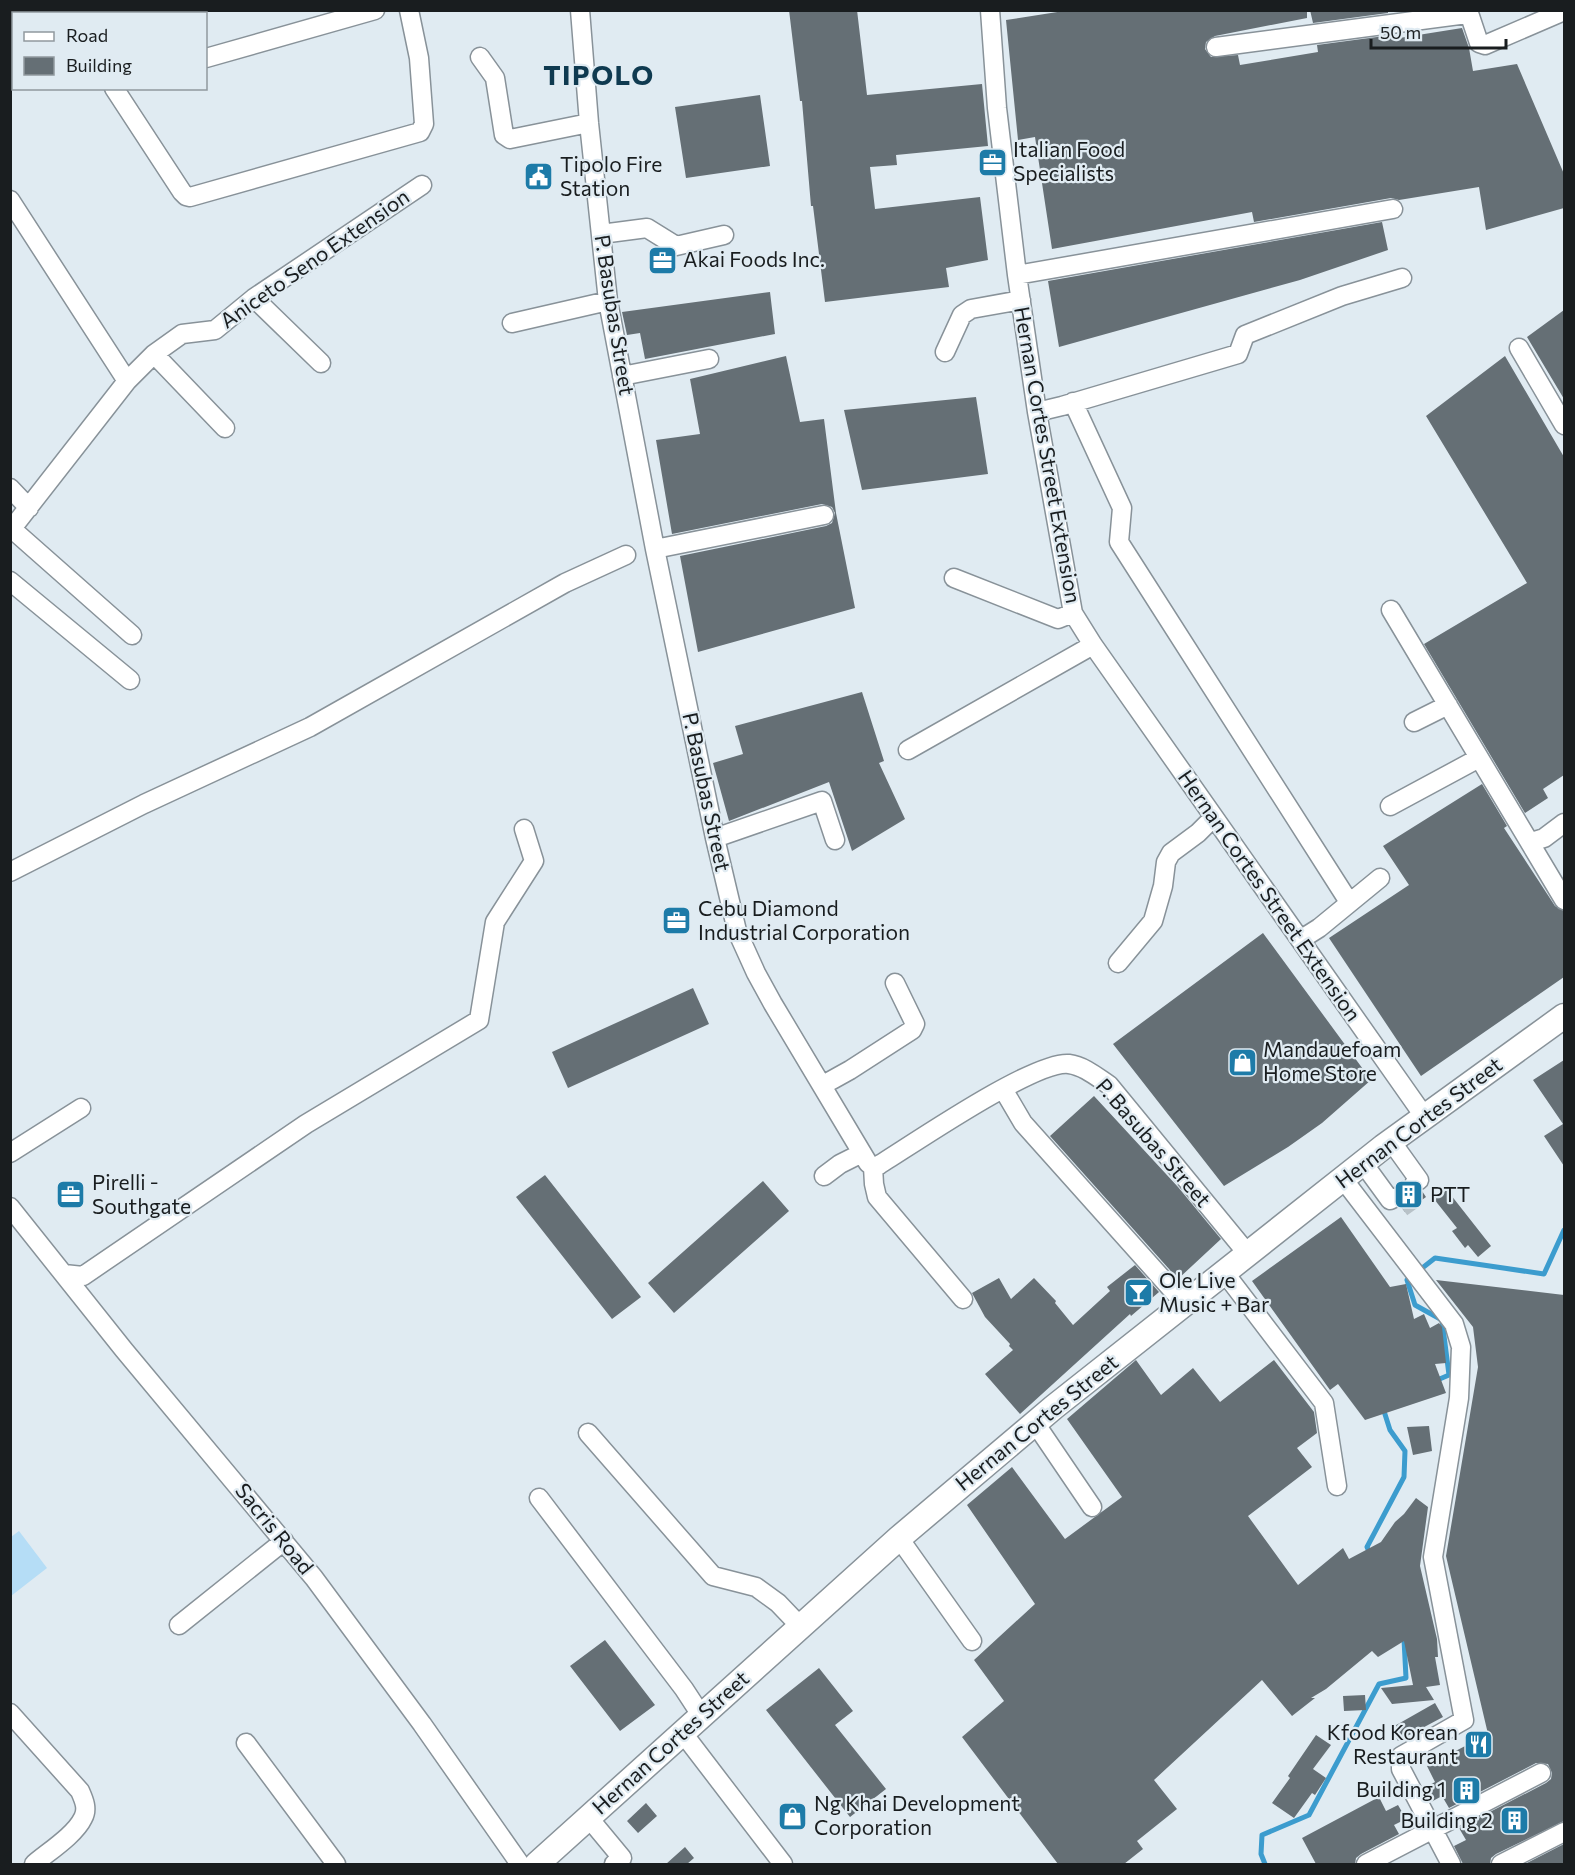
<svg xmlns="http://www.w3.org/2000/svg" width="1575" height="1875" viewBox="0 0 1575 1875" font-family="Commissioner,sans-serif">
<style>
.green{fill:#b5ddf6}
.lines{fill:none;stroke-linecap:round;stroke-linejoin:round}
.stream{stroke:#3c9cce;stroke-width:5}
.building{fill:#656f75}
.minor-tunnel{stroke:#b8c2c8;stroke-width:18;stroke-dasharray:18 9;stroke-linecap:butt}
.minor-casing{stroke:#889299;stroke-width:21}
.major-casing{stroke:#889299;stroke-width:27}
.minor{stroke:#fff;stroke-width:18}
.major{stroke:#fff;stroke-width:24}
.labels{text-anchor:middle;stroke-width:4.5;stroke-linejoin:round;paint-order:stroke}
.poi-label{font-size:21px;fill:#191d1f;stroke:#e0ebf2;text-anchor:start}
.street-label{font-size:21px;fill:#191d1f;stroke:#e0ebf2}
.district-label{font-size:27px;font-weight:bold;letter-spacing:1.5px;fill:#0f3a50;stroke:#e0ebf2}
</style>
<rect width="100%" height="100%" fill="#e0ebf2"/>
<path class="green" d="M19,1531L47,1568L11,1596V1537Z"/>
<g class="lines">
<path class="stream" d="M1435,1381L1449,1375L1442,1320L1415,1305L1407,1280L1435,1258L1544,1274L1564,1230
M1371,1556L1367,1547L1404,1477L1405,1451L1390,1430L1383,1408
M1265,1864L1261,1854L1262,1835L1309,1815L1379,1684L1406,1678L1404,1639"/>
</g>
<path class="building" d="M789,10H857L867,95L982,84L988,146L896,155L897,165L870,167L875,209L980,197L988,260L946,268L949,287L825,302L813,206H811L802,101H800Z
M1070,10H1307V18L1215,36L1206,42L1205,49L1211,57L1238,55L1240,65L1318,52L1317,45L1392,35L1393,39L1462,28L1469,48L1473,71L1517,64L1564,174V208L1486,230L1479,187L1399,200L1391,198L1254,222L1252,212L1052,249L1035,137L1018,140L1006,20Z
M1310,10H1388V13L1313,23Z
M760,95L770,166L686,178L675,107Z
M1382,222L1388,250L1300,280L1059,347L1048,281Z
M770,292L775,334L645,359L640,333L627,335L622,312Z
M1564,310V399L1527,337Z
M786,356L800,422L824,419L836,513L855,608L698,652L680,556L826,526L832,523L835,513L832,507L822,504L672,534L656,440L700,434L690,379Z
M1505,356L1564,457V775L1543,789L1548,798L1525,813L1424,644L1527,583L1426,416Z
M976,397L988,474L862,490L844,410Z
M862,692L884,761L879,763L905,819L852,851L829,782L729,821L713,763L743,754L735,726Z
M1482,784L1507,826L1504,828L1540,883L1555,906L1564,911V977L1421,1076L1329,938L1409,885L1383,846Z
M1263,933L1371,1080L1322,1123L1288,1147L1224,1186L1113,1044Z
M693,988L709,1024L568,1088L552,1052Z
M1564,1060V1166L1544,1136L1563,1124L1533,1080Z
M1094,1096L1178,1187L1221,1239L1178,1279L1050,1136Z
M545,1175L641,1297L612,1319L516,1197Z
M763,1181L789,1211L674,1313L648,1283Z
M1404,1184L1409,1192L1415,1193L1422,1191L1426,1197L1405,1212L1401,1207L1405,1199L1404,1194L1399,1188Z
M1447,1190L1491,1246L1478,1257L1468,1245L1465,1248L1452,1231L1457,1228L1434,1199Z
M1341,1217L1390,1287L1406,1284L1414,1319L1424,1314L1430,1328L1439,1323L1442,1327L1446,1363L1435,1364L1446,1393L1365,1420L1338,1384L1330,1390L1252,1281Z
M1135,1265L1159,1292L1131,1316L1130,1314L1020,1414L985,1374L1013,1350L1009,1346L1010,1344L985,1317L972,1293L999,1278L1011,1299L1034,1278L1056,1301L1055,1303L1073,1325L1110,1291L1107,1287Z
M1436,1280L1564,1295V1821L1496,1854L1491,1858L1490,1864H1463L1454,1846L1466,1840L1459,1828L1546,1783L1551,1779L1552,1773L1548,1764L1536,1763L1449,1808L1442,1796L1431,1802L1424,1788L1435,1782L1427,1766L1488,1734L1446,1556L1478,1367L1473,1327Z
M1136,1360L1161,1395L1193,1368L1220,1402L1274,1360L1314,1412L1317,1433L1297,1448L1312,1467L1248,1516L1298,1585L1343,1548L1349,1559L1381,1542L1395,1522L1404,1514L1416,1498L1428,1507L1420,1566L1437,1639L1438,1657H1435L1440,1685L1426,1687L1434,1700L1392,1704L1381,1688L1413,1685L1404,1641L1378,1657L1372,1651L1326,1689L1311,1698H1315L1292,1716L1262,1680L1154,1780L1177,1809L1137,1841L1143,1849L1124,1864H1058L962,1737L1004,1701L974,1660L1035,1604L967,1505L1012,1467L1065,1539L1122,1497L1067,1419Z
M1429,1426L1432,1451L1413,1455L1407,1427Z
M605,1640L655,1705L620,1731L570,1666Z
M819,1668L853,1711L835,1725L886,1789L850,1817L766,1710Z
M1365,1695L1366,1710L1344,1711L1343,1696Z
M1435,1703L1443,1717L1398,1741L1391,1728Z
M1316,1735L1331,1745L1313,1769L1326,1778L1315,1795L1312,1793L1294,1818L1272,1803L1290,1778L1288,1776Z
M1379,1797L1386,1811L1398,1805L1406,1819L1394,1825L1399,1834L1361,1854L1356,1858L1355,1864H1316L1302,1838Z
M646,1803L657,1816L638,1833L627,1821Z
M1564,1844V1864H1525Z
M685,1847L694,1858L687,1864H666Z"/>
<g class="lines">
<path class="minor-tunnel" d="M1394,1198L1415,1182
M1402,1208L1423,1193"/>
<defs>
<path id="minor" d="M580,10L589,123L608,301L655,549L715,838L737,931L756,973L773,1004L868,1163L873,1167
M990,10L997,108L1017,275L1037,412L1073,613L1093,645L1424,1116
M1216,47L1467,14L1470,16L1479,43L1485,45L1564,11
M480,57L495,78L504,135L510,139L589,123
M206,58L375,10
M114,88L182,192L186,196L190,197L420,132L424,124L419,58L409,10
M10,200L127,381
M601,234L647,228L676,246L724,235
M1017,275L1393,209
M254,298L321,363
M512,323L608,301
M1519,348L1564,425
M945,352L962,315L971,309L1021,300
M154,354L225,428
M622,376L709,359
M1073,402L1122,508L1119,542L1349,902
M1037,412L1062,406L1238,354L1245,335L1342,296L1402,278
M10,488L29,508
M12,529L132,635
M10,531L127,381L154,354L182,334L215,330L254,298L422,185
M655,549L824,515
M954,578L1058,619L1073,613
M10,581L130,680
M1391,610L1564,900
M1414,722L1448,705
M908,750L1093,645
M1390,806L1479,758
M715,838L822,801L835,840
M1531,842L1544,838L1564,823
M10,872L144,804L310,727L565,583L626,555
M1300,940L1319,928L1380,878
M1118,963L1153,921L1163,886L1166,862L1171,853L1198,833L1214,817
M823,1085L850,1070L912,1030L915,1024L895,983
M1003,1089L1023,1123L1184,1303
M1391,1141L1419,1180L1415,1182
M10,1153L81,1108
M1363,1163L1390,1200L1394,1198
M873,1167L879,1165C913,1144 1035,1060 1069,1064C1084,1066 1097,1077 1109,1085L1247,1253
M873,1167L874,1184L877,1197L963,1299
M824,1176L840,1164L862,1153
M1343,1179L1454,1324L1461,1347L1459,1398L1433,1557L1464,1720L1401,1756V1769L1451,1864
M10,1207L124,1350L314,1578L422,1724L520,1864
M1224,1272L1324,1403L1337,1486
M64,1274L83,1276L306,1124L479,1020L495,922L534,861L524,829
M1035,1423L1092,1507
M588,1433L713,1576L756,1587L778,1603L800,1626
M539,1498L684,1689L701,1715
M899,1538L972,1641
M179,1625L284,1541
M10,1713L80,1791C84,1800 88,1809 83,1818C75,1835 48,1852 34,1864
M682,1732L783,1864
M246,1743L336,1864
M588,1817L622,1858L614,1864
M1366,1864L1541,1773
M1501,1864L1564,1832"/>
<path id="major" d="M537,1864L899,1538L1054,1407L1383,1147L1564,1016"/>
</defs>
<use href="#minor" class="minor-casing"/>
<use href="#major" class="major-casing"/>
<use href="#minor" class="minor"/>
<use href="#major" class="major"/>
</g>
<defs>
<symbol id="office-square" viewBox="-11 -11 22 22"><rect x="-9" y="-9" width="18" height="18" rx="4" fill="#1d7ba8" stroke="#e0ebf2"/><path d="M-6-3h4V-5.5h4V-3h4V5H-6ZM-1-4.5V-3h2v-1.5ZM-6 0V1H6V0Z" fill="#fff"/></symbol>
<symbol id="civic-square" viewBox="-11 -11 22 22"><rect x="-9" y="-9" width="18" height="18" rx="4" fill="#1d7ba8" stroke="#e0ebf2"/><path d="M-.6-6.5H3V-4.5H.6V-3L4-1V1h2V6H-6V1h2V-1L-.6-3ZM-1.2 2.5V6h2.4V2.5Z" fill="#fff"/></symbol>
<symbol id="shop-square" viewBox="-11 -11 22 22"><rect x="-9" y="-9" width="18" height="18" rx="4" fill="#1d7ba8" stroke="#e0ebf2"/><path d="M-5-2.5h2.3a2.7 3.5 0 0 1 5.4 0H5L5.5 6h-11ZM-1.5-2.5h3a1.5 2.3 0 0 0-3 0Z" fill="#fff"/></symbol>
<symbol id="building-square" viewBox="-11 -11 22 22"><rect x="-9" y="-9" width="18" height="18" rx="4" fill="#1d7ba8" stroke="#e0ebf2"/><path d="M-4-6H4V6H1V3H-1V6H-4ZM-2.5-4.3h1.7v1.8h-1.7ZM.8-4.3h1.7v1.8H.8ZM-2.5-1h1.7V.8h-1.7ZM.8-1h1.7V.8H.8Z" fill="#fff"/></symbol>
<symbol id="bar-square" viewBox="-11 -11 22 22"><rect x="-9" y="-9" width="18" height="18" rx="4" fill="#1d7ba8" stroke="#e0ebf2"/><path d="M-6-5H6L.8 .8V4.5H3.5V6h-7V4.5H-.8V.8Z" fill="#fff"/></symbol>
<symbol id="restaurant-square" viewBox="-11 -11 22 22"><rect x="-9" y="-9" width="18" height="18" rx="4" fill="#1d7ba8" stroke="#e0ebf2"/><path d="M-5-6h1v4h1v-4h1v4h1v-4h1v5L-1.5 .5V6h-2V.5L-5-1ZM5-6V6H3V1.5H1.5Q1.5-4 5-6Z" fill="#fff"/></symbol>
</defs>
<g fill-rule="evenodd">
<use href="#office-square" x="976" y="146" width="33" height="33"/>
<use href="#civic-square" x="522" y="160" width="33" height="33"/>
<use href="#office-square" x="646" y="244" width="33" height="33"/>
<use href="#office-square" x="660" y="904" width="33" height="33"/>
<use href="#shop-square" x="1226" y="1046" width="33" height="33"/>
<use href="#office-square" x="54" y="1178" width="33" height="33"/>
<use href="#building-square" x="1392" y="1178" width="33" height="33"/>
<use href="#bar-square" x="1122" y="1276" width="33" height="33"/>
<use href="#restaurant-square" x="1462" y="1728" width="33" height="33"/>
<use href="#building-square" x="1450" y="1774" width="33" height="33"/>
<use href="#shop-square" x="776" y="1800" width="33" height="33"/>
<use href="#building-square" x="1498" y="1804" width="33" height="33"/>
</g>
<g class="labels">
<g class="poi-label">
<text x="1013" y="157">Italian Food<tspan x="1013" dy="24">Specialists</tspan></text>
<text x="560" y="172">Tipolo Fire<tspan x="560" dy="24">Station</tspan></text>
<text x="683" y="267">Akai Foods Inc.</text>
<text x="698" y="916">Cebu Diamond<tspan x="698" dy="24">Industrial Corporation</tspan></text>
<text x="1263" y="1057">Mandauefoam<tspan x="1263" dy="24">Home Store</tspan></text>
<text x="92" y="1190">Pirelli -<tspan x="92" dy="24">Southgate</tspan></text>
<text x="1430" y="1202">PTT</text>
<text x="1159" y="1288">Ole Live<tspan x="1159" dy="24">Music + Bar</tspan></text>
<text x="1458" y="1740" text-anchor="end">Kfood Korean<tspan x="1458" dy="24">Restaurant</tspan></text>
<text x="1446" y="1797" text-anchor="end">Building 1</text>
<text x="814" y="1811">Ng Khai Development<tspan x="814" dy="24">Corporation</tspan></text>
<text x="1493" y="1828" text-anchor="end">Building 2</text>
</g>
<g class="street-label">
<text transform="translate(315 259) rotate(-35)" y="7">Aniceto Seno Extension</text>
<text transform="translate(614 315) rotate(81)" y="7">P. Basubas Street</text>
<text transform="translate(1047 455) rotate(80)" y="7">Hernan Cortes Street Extension</text>
<text transform="translate(706 792) rotate(78)" y="7">P. Basubas Street</text>
<text transform="translate(1269 896) rotate(55)" y="7">Hernan Cortes Street Extension</text>
<text transform="translate(1419 1123) rotate(-37)" y="7">Hernan Cortes Street</text>
<text transform="translate(1153 1143) rotate(49)" y="7">P. Basubas Street</text>
<text transform="translate(1037 1423) rotate(-39)" y="7">Hernan Cortes Street</text>
<text transform="translate(274 1529) rotate(51)" y="7">Sacris Road</text>
<text transform="translate(671 1743) rotate(-42)" y="7">Hernan Cortes Street</text>
</g>
<g class="district-label">
<text x="599" y="85">TIPOLO</text>
</g>
</g>
<rect width="1575" height="1875" fill="none" stroke="#191d1f" stroke-width="24"/>
<rect x="12" y="12" width="195" height="78" fill="#e0ebf2" stroke="#90999e" stroke-width="1.5"/>
<rect x="24" y="32" width="30" height="9" fill="#ffffff" stroke="#90999e" stroke-width="1.5"/>
<text x="66" y="42" font-size="18" fill="#191d1f">Road</text>
<rect x="24" y="57" width="30" height="18" fill="#656f75" stroke="#90999e" stroke-width="1.5"/>
<text x="66" y="72" font-size="18" fill="#191d1f">Building</text>
<path d="M1371 39v9h135v-9" fill="none" stroke="#191d1f" stroke-width="3"/>
<text x="1380" y="39" font-size="18" fill="#191d1f" stroke="#e0ebf2" stroke-width="4.5" paint-order="stroke">50 m</text>
</svg>
